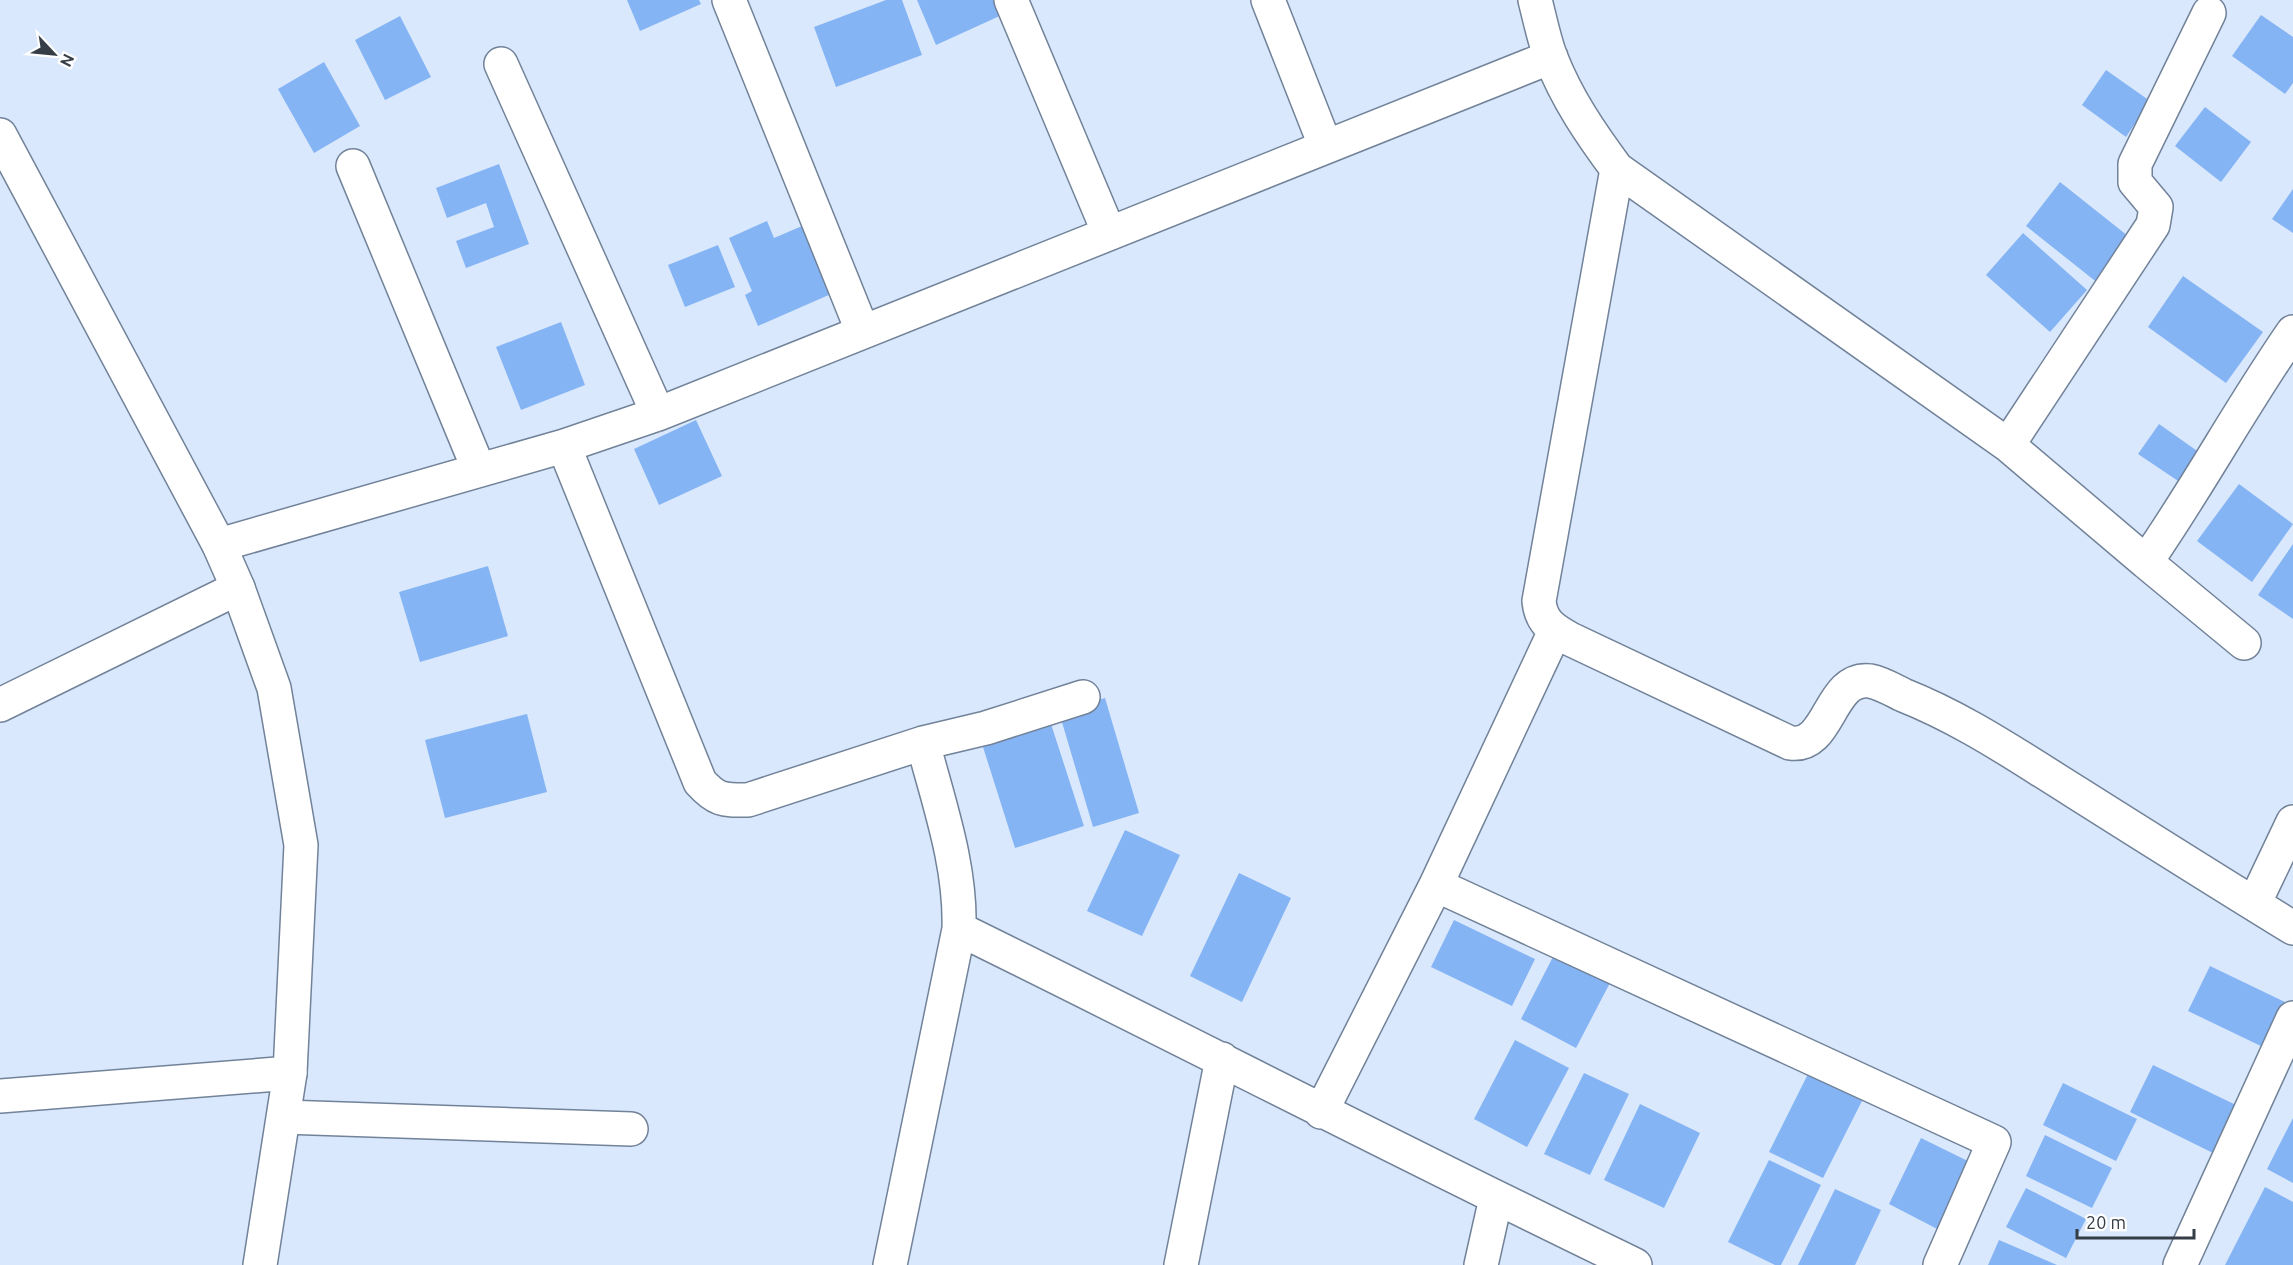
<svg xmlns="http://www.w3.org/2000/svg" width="2293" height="1265" viewBox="0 0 2293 1265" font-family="Ubuntu,sans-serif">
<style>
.building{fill:#85b4f4}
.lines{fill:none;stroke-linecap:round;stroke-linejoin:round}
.street-casing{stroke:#718299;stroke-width:36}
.secondary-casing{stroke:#718299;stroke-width:36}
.street{stroke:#fff;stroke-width:33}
.secondary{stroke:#fff;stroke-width:33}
</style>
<rect width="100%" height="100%" fill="#d9e8fc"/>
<path class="building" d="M627,0H699L701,4L640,31Z
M886,0H902L922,55L836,87L814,27Z
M917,0H998L1004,14L936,45Z
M2261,15L2293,37V83L2285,94L2232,56Z
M400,16L431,77L385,100L355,40Z
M324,62L360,126L314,153L278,89Z
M2106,70L2150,101L2126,137L2082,105Z
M2205,107L2251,142L2221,182L2175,146Z
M499,164L529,244L466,268L456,241L494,227L486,203L447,218L436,188Z
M2060,182L2133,240L2099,284L2026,226Z
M2293,189V233L2272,219Z
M767,221L774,238L802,226L831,294L758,326L745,295L752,291L729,238Z
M2023,233L2087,290L2050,332L1986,275Z
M718,245L735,287L685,307L668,265Z
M2183,276L2263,332L2226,383L2148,327Z
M561,322L585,385L521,410L496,347Z
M696,420L722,476L659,505L634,449Z
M2159,424L2210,460L2190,489L2138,454Z
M2239,484L2293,524L2252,582L2197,541Z
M2293,544V619L2258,595Z
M488,566L508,636L420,662L399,592Z
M1105,698L1139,813L1093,827L1059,712Z
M527,714L547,792L445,818L425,740Z
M1051,724L1084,826L1015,848L983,747Z
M1125,830L1180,855L1142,936L1087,911Z
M1239,873L1291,898L1242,1002L1190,976Z
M1454,920L1535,959L1512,1006L1431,967Z
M1556,951L1612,979L1576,1048L1521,1019Z
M2210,966L2287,1003L2265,1048L2188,1011Z
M1515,1040L1569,1068L1527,1147L1474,1119Z
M1813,1064L1867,1091L1823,1178L1769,1152Z
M2153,1065L2236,1105L2213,1153L2130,1112Z
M1584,1073L1629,1094L1590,1175L1544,1154Z
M2063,1083L2137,1119L2116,1161L2043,1125Z
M1640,1104L1700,1133L1664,1208L1604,1180Z
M2293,1118V1183L2267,1169Z
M2045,1135L2112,1168L2092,1208L2026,1176Z
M1921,1138L1978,1166L1945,1233L1889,1204Z
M1769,1160L1821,1185L1781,1265H1775L1728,1242Z
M2265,1187L2293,1202V1265H2225Z
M2026,1188L2086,1219L2066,1258L2006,1227Z
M1835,1189L1881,1210L1855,1265H1798Z
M1999,1240L2057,1265H1988Z"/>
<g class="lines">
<defs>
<path id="street" d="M729,0L862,330
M1011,0L1109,233
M1268,0L1325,145
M1535,0C1540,19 1544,40 1551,58C1567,99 1591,134 1617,169L2008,445L2153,225L2156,207L2135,182V164L2209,13
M501,64L658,414
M353,166L479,470
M1617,169L1539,601C1541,622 1552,629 1570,639L1790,743C1831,749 1828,676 1870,681C1881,683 1893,690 1903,695C1951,714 1995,741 2039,769C2123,822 2208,876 2293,928
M2008,445L2146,562C2198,487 2241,407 2293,332
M564,446L700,782C717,801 724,800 748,800L923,743L986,728L1083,697
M219,545L564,446L658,414L1551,57
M2146,562L2244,643
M0,705L238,588
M1436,885L1555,631
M2254,904L2293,822
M959,929C1185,1040 1408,1156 1635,1265
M0,1096L290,1073
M1321,1112L1436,885L1994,1142L1940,1265
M284,1117L631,1129
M890,1265L959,929C961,865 939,804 923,743
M1181,1265L1222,1059
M1481,1265L1496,1198
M2180,1265L2293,1018"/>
<path id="secondary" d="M0,135L219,545L238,588L274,688L301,845L290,1073L260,1265"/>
</defs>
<use href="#street" class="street-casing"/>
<use href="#secondary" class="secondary-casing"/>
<use href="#street" class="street"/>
<use href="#secondary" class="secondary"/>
</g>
<g transform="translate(54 54) rotate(116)" stroke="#ffffff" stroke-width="4.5" paint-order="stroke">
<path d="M0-4.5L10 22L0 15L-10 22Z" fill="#353d47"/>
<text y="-9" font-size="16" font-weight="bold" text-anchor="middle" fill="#353d47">N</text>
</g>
<path d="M2077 1229v9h117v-9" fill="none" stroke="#353d47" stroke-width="3"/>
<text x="2086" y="1229" font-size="18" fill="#353d47" stroke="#ffffff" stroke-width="4.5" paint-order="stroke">20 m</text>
</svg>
